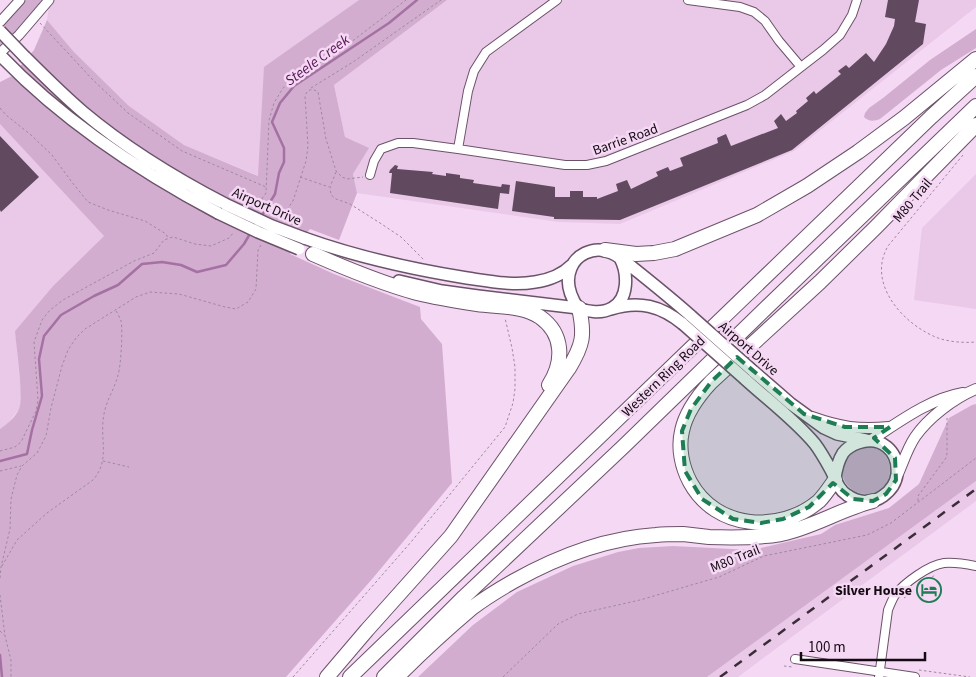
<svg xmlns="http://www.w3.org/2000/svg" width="976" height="677" viewBox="0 0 976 677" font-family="'Source Sans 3',sans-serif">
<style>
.built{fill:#eac8e8}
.green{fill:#d2add0}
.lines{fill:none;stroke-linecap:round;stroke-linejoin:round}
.stream{stroke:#a471a2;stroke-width:2.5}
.building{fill:#61495f}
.minor-casing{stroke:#6b5269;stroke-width:10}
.tertiary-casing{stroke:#6b5269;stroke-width:11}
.secondary-casing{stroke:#6b5269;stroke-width:12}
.primary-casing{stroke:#6b5269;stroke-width:14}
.motorway-casing{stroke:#6b5269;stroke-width:16}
.path{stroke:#9e899d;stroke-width:1;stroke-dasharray:2.5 2.5;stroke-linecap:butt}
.minor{stroke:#fff;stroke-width:8}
.tertiary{stroke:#fff;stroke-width:9}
.secondary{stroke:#fff;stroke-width:10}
.primary{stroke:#fff;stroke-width:11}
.motorway{stroke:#fff;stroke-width:14}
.rail{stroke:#3a2d39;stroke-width:2.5;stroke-dasharray:9 9;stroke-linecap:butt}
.primary-bridge-casing{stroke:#6b5269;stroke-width:14;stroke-linecap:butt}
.primary-bridge{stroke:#fff;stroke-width:11}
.marked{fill:#1e7d54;fill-opacity:0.2;stroke:#1e7d54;stroke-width:4;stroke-dasharray:10 6;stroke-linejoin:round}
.labels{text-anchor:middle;stroke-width:5;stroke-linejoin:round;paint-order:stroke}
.street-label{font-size:14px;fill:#140a13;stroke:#f5d8f3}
.poi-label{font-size:14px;font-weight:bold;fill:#140a13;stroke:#f5d8f3;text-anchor:end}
.water-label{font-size:15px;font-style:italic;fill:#551555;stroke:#f5d8f3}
</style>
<rect width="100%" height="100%" fill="#f5d8f3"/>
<path class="built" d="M50,0H359L265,67L259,176L184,145L129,106L74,52L47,20Z
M447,0H976V7L794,151L620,224L559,222L357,193L353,174L368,148L345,137L334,85Z
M0,124L104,236L53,286L15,331L21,393L20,408L9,422L0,429Z
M976,174V309L914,300L922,228Z
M976,481V501L754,665L738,677H707Z"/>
<path class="green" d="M26,0H42L17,30L0,47V29Z
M359,0H447L334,85L345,137L369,148L353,174L357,193L339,240L310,229L290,254L334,274L420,307L421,319L442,344L452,483L373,578L286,677H0V429C7,424 15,418 19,409C24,398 16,346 15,331L53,286L104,236L0,124V82L12,76L34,50L47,20L74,52L129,106L184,145L258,176L264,67Z
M976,29V48L941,70L880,119C874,121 869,122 864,117L865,113L869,108L883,98L930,60Z
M976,404V481L707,677H418L473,625L517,592L573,566L618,552L639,548L673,546L752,550L821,534L835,525L889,508L919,484L949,418L972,405Z
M842 470a24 24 0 1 1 48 0a24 24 0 1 1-48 0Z"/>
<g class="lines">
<path class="stream" d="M261,217L275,194L279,173L284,162V148L272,122L280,103L294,86L389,23L417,0
M0,461L27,454L32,430L42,396L39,359L44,336L61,315L94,296L118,285L142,264L162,262L181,265L197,272L226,265L244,244L251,232
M0,655L2,677"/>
</g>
<path class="building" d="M888,0H919L915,22L926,24L923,44L792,150L620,220L554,219V217L512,211L516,181L555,187V197H570V191H583V197H597V199L618,191L616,184L627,180L631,189L658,176L656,172L668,167L670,171L683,166L680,158L718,143L717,138L726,134L731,146L778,128L774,121L781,114L786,121L797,113L796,111L808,101L806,98L814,91L816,94L841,74L838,71L846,65L849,68L866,53L874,62L886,44L894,26L895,19L885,17Z
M0,136L39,177L1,212L0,210Z
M395,165L398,166L397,169L433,172L432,174L446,176V173L460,175V178L474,180L473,183L501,187L502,184L510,185L509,194L500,193L498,209L390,193L392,173H389L390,170Z"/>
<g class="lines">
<defs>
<path id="minor" d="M688,0L740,7L754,12L765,21L779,41L801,67
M458,149L468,91L474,71L486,52L557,0
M370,175L374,161L381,149L398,143H413L458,149L565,165H587L606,161L747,105L765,95L801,67L823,50L840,35L852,15L857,0
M795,659L915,677
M879,677L888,610C890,605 892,600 895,595C904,583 929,565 944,563C955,562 966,564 976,566"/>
<path id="tertiary" d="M0,22L20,0
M0,53L19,35L49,0"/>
<path id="secondary" d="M812,417C840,427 859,430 889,427
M871,440C899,422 929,399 963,393
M897,476C903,463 907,449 915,437C928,418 954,398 976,389"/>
<path id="primary" d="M0,55C62,120 139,171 218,213
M25,57C44,76 63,95 83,112C127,149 175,178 225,204
M304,238C357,257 411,269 467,278C488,281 513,286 535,282C549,280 562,275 572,265
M620,258C628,273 629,299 612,308C602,314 588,312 578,308C570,296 565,282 571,268C576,255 592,247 606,251C616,253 624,261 632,267C652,283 672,299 691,316
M399,281L442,291L478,296L578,308
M611,309C639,300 661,306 683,324
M753,371L791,404L824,428L837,434L866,440
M745,379C768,400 795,420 815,444C821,452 826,461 831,470C836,480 838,489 847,495C858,503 872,504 883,496C890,491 896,483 897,474C899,451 881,435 858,443C852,445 847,448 843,453C838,461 836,470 835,479"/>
<path id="motorway" d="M605,250L636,254L654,253L675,249L757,215L807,186L858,152L904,118L976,59
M313,254C347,269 381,283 417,293C437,298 457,301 477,304C497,307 523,305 540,317C564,334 564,362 549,385
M835,480C830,487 825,495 819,501C780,534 716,530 690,482C682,467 678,448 682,431C686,412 698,396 711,382L820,282L876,227L976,125
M327,677L367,630L451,536L569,368C583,345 585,335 579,308
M350,677L931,117L976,76
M384,677L464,597L624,446L765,309L976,106
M397,677C421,653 446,630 472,608C485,598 500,589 514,581C557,557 606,538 656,535C665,534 674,534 683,534C691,535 700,536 709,537C733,538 757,538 781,534C814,527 841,509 873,501"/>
</defs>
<use href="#minor" class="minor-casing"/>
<use href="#tertiary" class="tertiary-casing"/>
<use href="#secondary" class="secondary-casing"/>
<use href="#primary" class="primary-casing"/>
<use href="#motorway" class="motorway-casing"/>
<path class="path" d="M40,23L93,80L128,113L182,151L266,187
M311,88L353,62L441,0
M0,108L6,115L31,135L52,155L71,181L88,202L108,210L145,221L166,234L168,238
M963,155L888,246C866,284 904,325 938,338C950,342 963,343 976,342
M336,172L330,187L331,195L336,199L350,204L380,223L401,237L424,260
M300,177L329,187
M256,207L266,193L269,120L274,103L283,88L300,75L342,49L406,0
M281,218L293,201L306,161L308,146L305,96C307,89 313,88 318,92L326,139L336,171L342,177L347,179L363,177
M0,451L15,447L21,442L36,411L38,400L34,342L42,320L50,310L63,300L134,261L154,253L164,240L173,237L195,244L211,246L229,238L234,232
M103,461L129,467
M0,471L21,466
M918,501V496L946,458L947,453V418
M2,566L17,540L47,513L93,480C111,459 99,439 104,414C106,401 115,388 118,375C121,366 123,330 121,321C120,318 118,314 116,311
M0,578L1,567L10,529L11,499L17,475L22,466L37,453L46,436L51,408L62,366L68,350L76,338L85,329L136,297L150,292L179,294L225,307L236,309L248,302L256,289L258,250L261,245
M0,595L5,636L11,660V677
M904,598L935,575
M0,631L4,635
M784,666L793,667
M919,670L970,677
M293,677L411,542L505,427L513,403L515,389V367L512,348L505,318
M503,677L558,624L578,614L640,600L719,577L764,556L867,535L891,523L976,458"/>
<use href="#minor" class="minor"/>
<use href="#tertiary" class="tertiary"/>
<use href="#secondary" class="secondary"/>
<use href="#primary" class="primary"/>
<use href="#motorway" class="motorway"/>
<path class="rail" d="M720,677L976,489"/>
<defs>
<path id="primary-bridge" d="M0,31L25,57
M225,204L272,226L304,238
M218,213L258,232L299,249
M691,316L753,371
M683,324L745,379"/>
</defs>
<use href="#primary-bridge" class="primary-bridge-casing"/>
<use href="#primary-bridge" class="primary-bridge"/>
</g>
<path class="marked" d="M737,357L804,414L845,427H890L874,438L895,458L896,480L886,494L873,501L853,499L833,483L809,507L783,519L761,523L733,519L702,499L685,471L682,431L691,409L711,382Z"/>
<defs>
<symbol id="hotel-ring" viewBox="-11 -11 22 22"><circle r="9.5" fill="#f5d8f3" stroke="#1e7d54" stroke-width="1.5"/><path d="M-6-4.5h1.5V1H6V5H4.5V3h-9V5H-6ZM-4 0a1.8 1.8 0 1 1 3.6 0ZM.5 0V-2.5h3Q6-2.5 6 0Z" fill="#1e7d54"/></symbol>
</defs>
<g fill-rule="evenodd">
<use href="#hotel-ring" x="915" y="576" width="28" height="28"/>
</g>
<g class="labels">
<g class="street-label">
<text transform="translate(625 139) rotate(-20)" y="5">Barrie Road</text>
<text transform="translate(912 200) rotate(-50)" y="5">M80 Trail</text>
<text transform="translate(267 206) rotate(24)" y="5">Airport Drive</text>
<text transform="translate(749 348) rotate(41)" y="5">Airport Drive</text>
<text transform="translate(663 376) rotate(-44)" y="5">Western Ring Road</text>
<text transform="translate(735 558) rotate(-22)" y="5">M80 Trail</text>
</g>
<g class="poi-label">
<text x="912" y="595">Silver House</text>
</g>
<g class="water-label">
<text transform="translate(317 60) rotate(-36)" y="5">Steele Creek</text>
</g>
</g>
<path d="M801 652v8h124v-8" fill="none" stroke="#140a13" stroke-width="2.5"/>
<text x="808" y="652" font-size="15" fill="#140a13" stroke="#f5d8f3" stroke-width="4" paint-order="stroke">100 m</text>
</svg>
